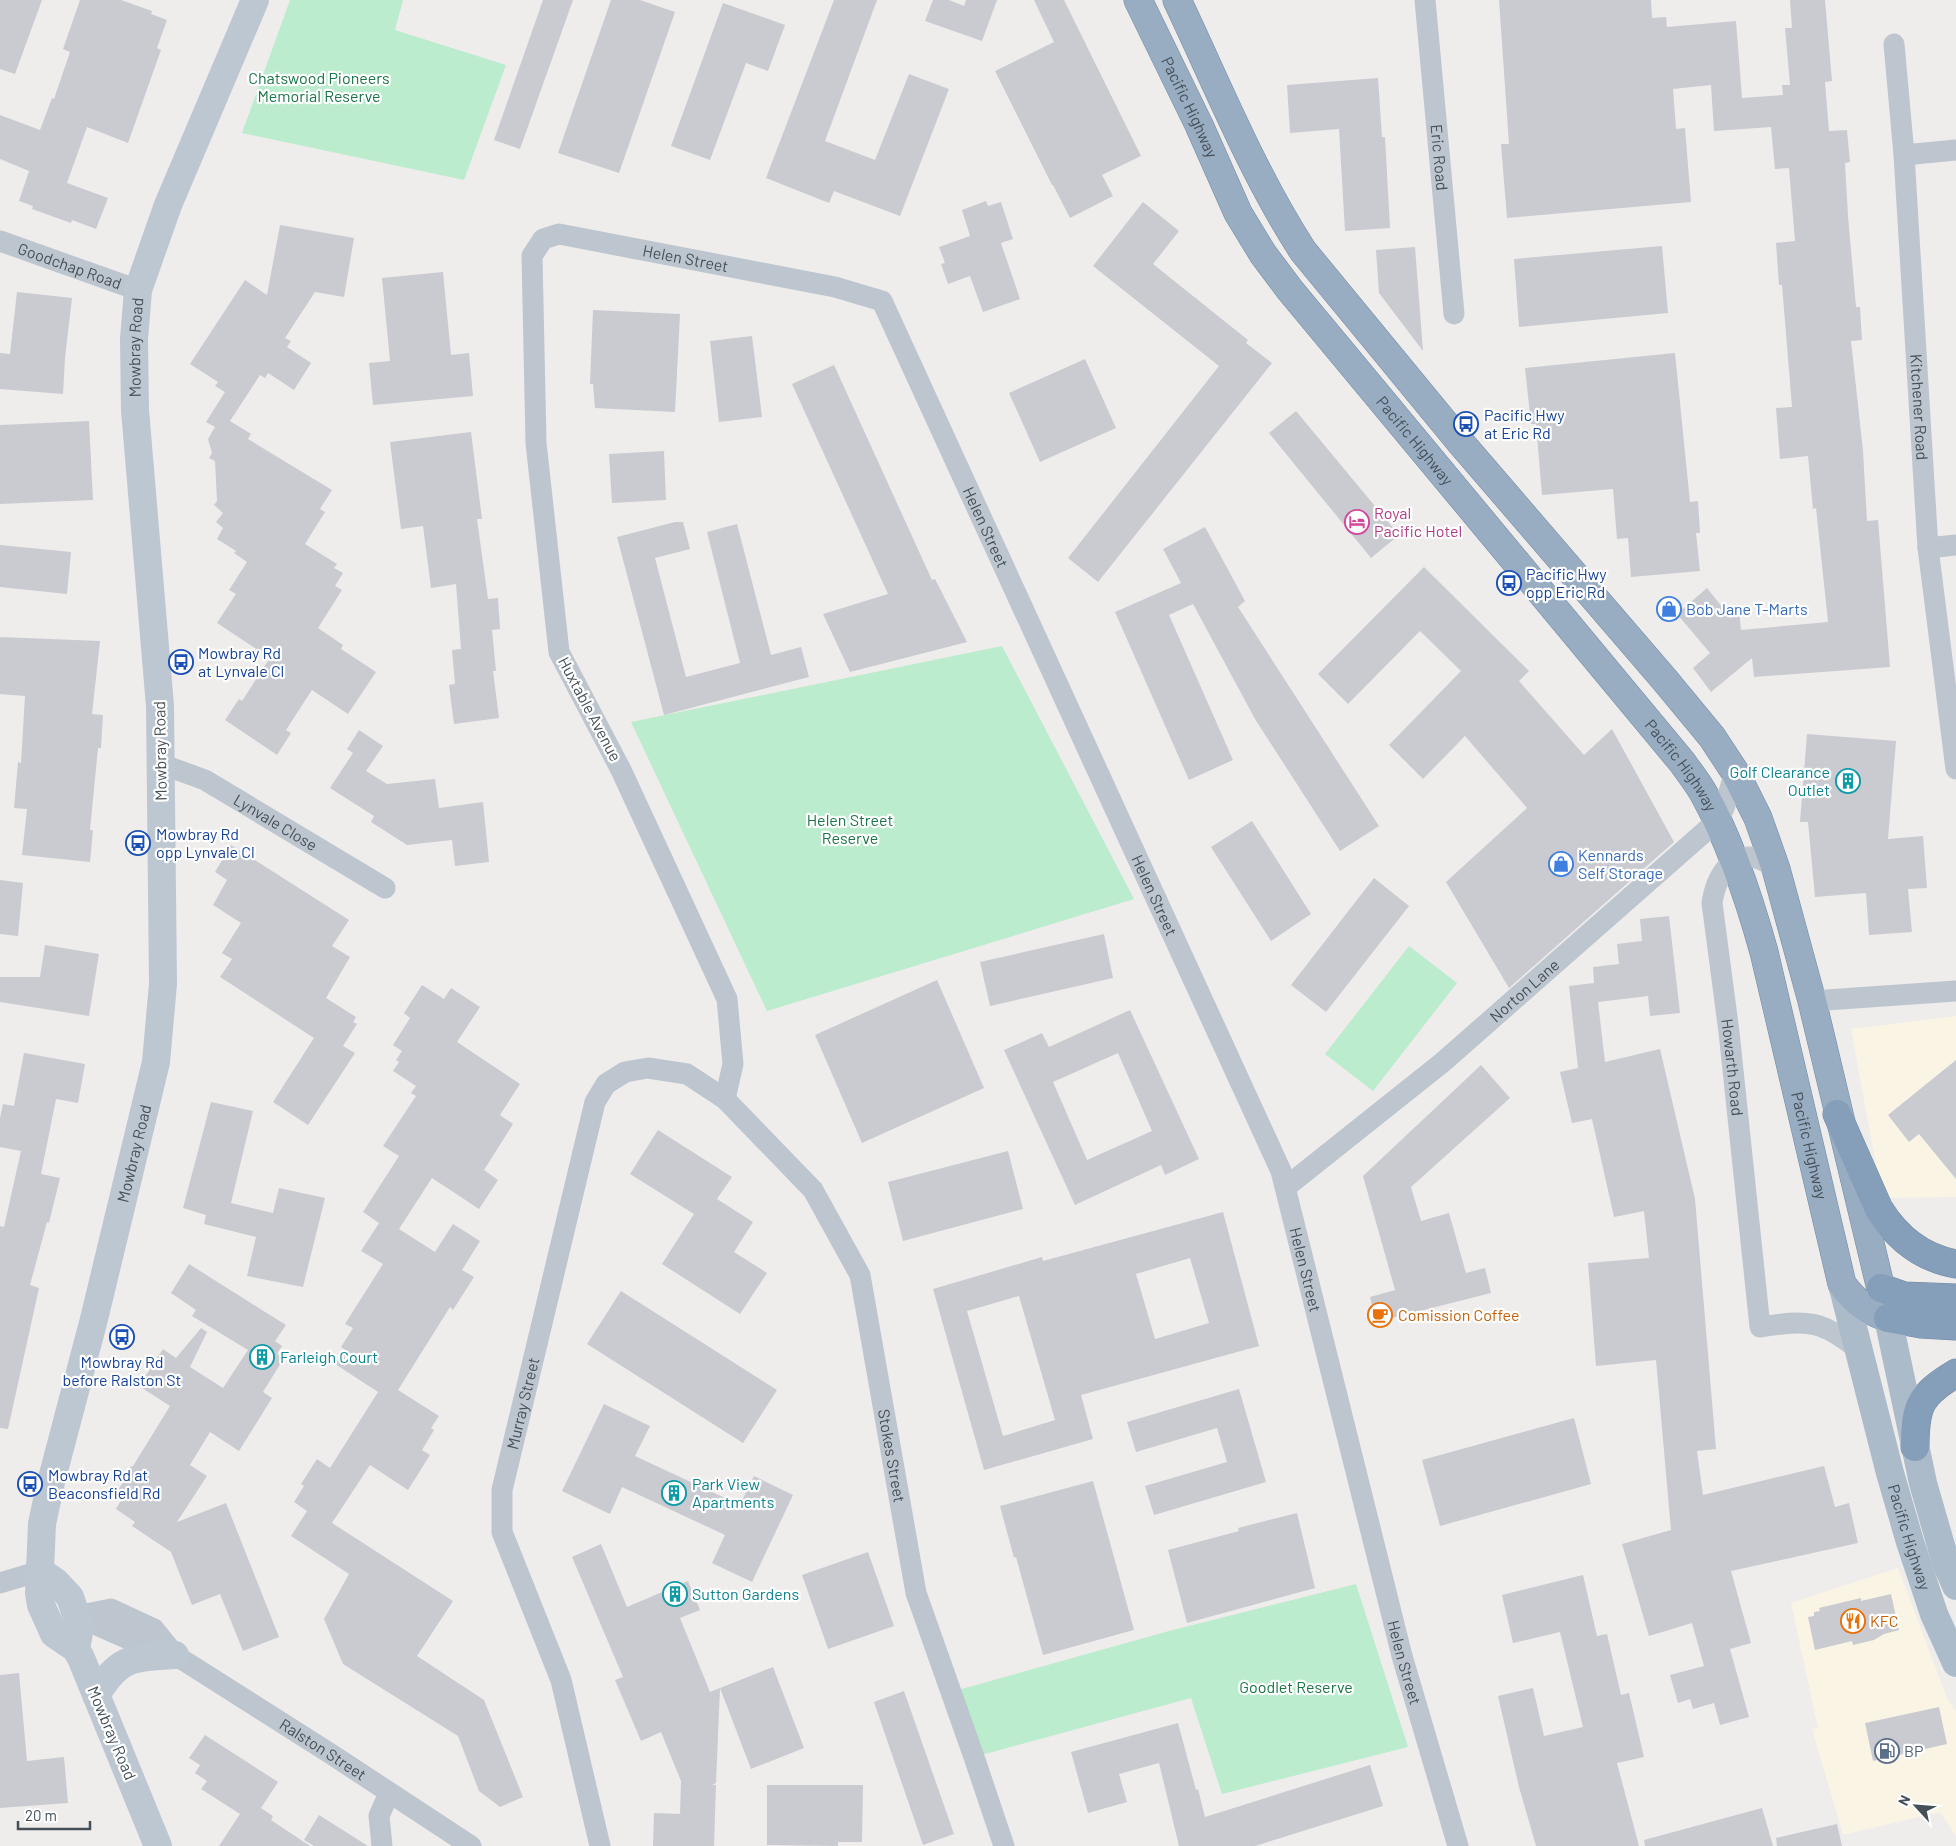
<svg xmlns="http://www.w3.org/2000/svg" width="1956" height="1846" viewBox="0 0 1956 1846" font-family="Barlow,sans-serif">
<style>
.commercial{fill:#faf4e4}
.green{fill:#bbeccd}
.building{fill:#c9cbd1;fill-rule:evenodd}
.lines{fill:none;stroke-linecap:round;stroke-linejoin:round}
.trunk-casing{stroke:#708aa5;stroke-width:29}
.motorway-casing{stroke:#708aa5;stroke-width:29}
.minor{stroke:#bdc6ce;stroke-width:21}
.secondary{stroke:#bdc7d2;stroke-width:28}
.primary{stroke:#acbbca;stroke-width:28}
.trunk{stroke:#98acc2;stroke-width:28}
.motorway{stroke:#859eb9;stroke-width:28}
.labels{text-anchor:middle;stroke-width:4.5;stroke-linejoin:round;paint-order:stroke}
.park-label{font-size:16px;fill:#1a7547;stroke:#fff}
.street-label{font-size:16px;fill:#454f58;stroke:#fff}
.transit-label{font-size:16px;fill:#164399;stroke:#fff;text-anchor:start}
.hotel-label{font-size:16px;fill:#b23c85;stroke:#fff;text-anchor:start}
.shop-label{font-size:16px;fill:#366cbe;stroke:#fff;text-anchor:start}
.culture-label{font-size:16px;fill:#0d838f;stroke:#fff;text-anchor:start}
.food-label{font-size:16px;fill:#c56008;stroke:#fff;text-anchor:start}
.service-label{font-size:16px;fill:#4e5e75;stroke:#fff;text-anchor:start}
</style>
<rect width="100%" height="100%" fill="#efecec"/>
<path class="commercial" d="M1956,1016V1197L1882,1198L1851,1029Z
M1898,1568L1947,1698L1956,1712V1836L1940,1812L1843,1835L1812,1729L1818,1728L1791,1603Z"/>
<path class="green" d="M290,0H403L395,30L506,65L464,180L242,133Z
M1002,646L1134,899L767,1011L631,722Z
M1409,946L1457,983L1373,1091L1325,1054Z
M1356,1584L1408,1747L1222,1794L1191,1698L974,1757L951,1692L1169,1631Z"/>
<path class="building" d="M0,0H42L15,74L0,69Z
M80,0H121L152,11L151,14L167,20L157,48L161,50L128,143L87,127L67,183L108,198L96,229L72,220L71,223L32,209L33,206L19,201L29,171L0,159V115L40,130L52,98L54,99L70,52L63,49Z
M543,0H573L520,149L494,140Z
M611,0H640L675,12L619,173L558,153Z
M834,0H877L825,141L875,160L909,74L949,89L900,216L834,191L829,203L766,178Z
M933,0H949L964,6L966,0H997L982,41L925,21Z
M1034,0H1064L1141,156L1102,175L1113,196L1070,218L1053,185H1052L995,71L1054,42Z
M1499,0H1651L1652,18L1666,17L1667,27L1736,21L1742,98L1783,95L1782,85H1790L1785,28H1792L1790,0H1825L1832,81L1825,82L1829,131L1847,130L1850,162L1845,163L1848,216L1856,307H1860L1862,340L1851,341L1863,451L1867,521L1878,520L1890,667L1754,677L1752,658L1711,692L1693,668L1710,653L1677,614L1707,588L1731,618L1739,611L1741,630L1828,622L1816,508L1813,509L1808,456L1780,459L1776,408L1792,407L1782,285H1779L1776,243L1795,241L1789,168L1775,169L1771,127L1714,131L1711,85L1673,89L1676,129L1685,128L1691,202L1507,218L1501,144H1509Z
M723,3L785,25L768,71L746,63L710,160L671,146Z
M1378,78L1382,137H1385L1390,228L1345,231L1339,129L1290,133L1287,85Z
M986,201L988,206L1001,202L1013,239L1001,243L1020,299L983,312L970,276L948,284L941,264L945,263L939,247L970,236L962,210Z
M1143,202L1179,231L1153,264L1248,340L1246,343L1272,363L1098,582L1068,558L1219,366L1093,266Z
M280,225L354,238L344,297L315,292L285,338L291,341L287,347L311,363L294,390L268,373L265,378L260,375L230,421L251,434L248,439L332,490L320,509L325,512L305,544L337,564L334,568L343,573L335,586L342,590L318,628L343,645L341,649L376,672L348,714L312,690L286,730L291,733L277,755L225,720L239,699L242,701L270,658L217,623L236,594L229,590L247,562L234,553L236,551L217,539L223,528L216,522L223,513L214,505L217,501L215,461L209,458L212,453L208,439L215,427L206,422L225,392L215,386L218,382L190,364L245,280L267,295Z
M1662,246L1668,313L1519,327L1514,259Z
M1415,247L1423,351L1379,293L1376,250Z
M443,272L451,355L469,353L473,396L373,405L369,363L390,361L382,278Z
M17,292L72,298L65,358L63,394L0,389V353L10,354Z
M593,310L680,314L675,412L595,408L593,384H590Z
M752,336L762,417L719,422L710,341Z
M1675,353L1690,502L1698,501L1700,533H1696L1700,571L1631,577L1628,538L1617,539L1613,489L1542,495L1536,424H1531L1525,368Z
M1085,359L1116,428L1040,462L1009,393Z
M834,365L932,580L935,579L967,642L850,672L823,614L888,594L792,384Z
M1296,411L1399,535L1371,558L1269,433Z
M89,421L93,500L0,504V425Z
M471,432L482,519H477L488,599L498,598L500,629L492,630L496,671H493L499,718L454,724L449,685L455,684L452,650L461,649L456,584L431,588L423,526L401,529L390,442Z
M664,451L666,500L612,503L609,454Z
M675,522H683L690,549L655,558L686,677L740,663L707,532L737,524L771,655L801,647L809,677L664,715L617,537Z
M1205,527L1245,601L1238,607L1379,826L1340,851L1255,719L1193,604L1169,615L1233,760L1189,780L1115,612L1181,583L1163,549Z
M0,545L71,552L67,594L0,587Z
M1424,567L1529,671L1519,681L1584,755L1612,729L1674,842L1509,988L1446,882L1527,808L1465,736L1423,779L1389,745L1461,671L1420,631L1348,704L1318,674Z
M0,637L100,641L92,714L103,715L101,748H98L90,830H93L90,862L22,855L27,809L14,808L18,762L21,763L25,696L0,694Z
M359,730L383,746L366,771L387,784L435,779L439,808L483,802L489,862L455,866L452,840L407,845L371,822L374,816L330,788L353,753L347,749Z
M1807,734L1896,741L1888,839L1923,836L1927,888L1908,889L1912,932L1869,935L1866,893L1815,897L1808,822H1800Z
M1252,821L1311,914L1271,941L1211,847Z
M231,845L349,920L332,946L350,957L326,998L356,1017L353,1022L357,1024L343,1046L355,1053L308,1125L273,1102L314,1038L220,977L232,959L222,953L241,923L213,905L227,880L215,872Z
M1374,878L1409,906L1326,1012L1291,985Z
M0,880L23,883L18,936L0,934Z
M1669,916L1680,1013L1650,1016L1648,996L1598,1002L1605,1062L1660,1049L1695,1199L1716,1449L1697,1451L1703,1495L1824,1466L1835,1507L1849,1503L1858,1543L1731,1571L1751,1643L1730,1649L1749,1717L1720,1725L1714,1703L1693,1709L1690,1699L1678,1703L1670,1675L1704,1666L1692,1623L1649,1636L1622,1544L1671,1530L1656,1360L1596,1366L1588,1263L1649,1258L1644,1211L1614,1217L1592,1119L1572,1123L1560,1072L1578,1068L1569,986L1594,983L1593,967L1619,964L1617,944L1642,941L1640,919Z
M1104,934L1113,978L990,1006L980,962Z
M45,945L99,954L89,1016L0,1002V977H40Z
M937,980L984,1088L862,1143L815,1035Z
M422,985L444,999L451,988L480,1007L457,1042L520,1084L500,1115L513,1124L484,1170L498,1180L479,1209L432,1178L399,1229L435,1252L453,1224L480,1241L462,1270L474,1277L453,1310L450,1307L398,1390L439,1416L431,1428L434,1430L422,1450L430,1455L408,1490L370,1465L332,1523L453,1601L417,1656L484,1700L523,1797L500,1807L479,1791L458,1736L343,1664L324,1619L349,1574L291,1536L307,1511L294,1502L304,1486L301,1484L317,1459L330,1468L378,1392L335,1364L344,1349L341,1347L353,1328L345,1324L383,1264L361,1251L379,1223L363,1212L399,1156L383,1146L416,1096L411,1093L416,1086L393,1071L399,1062L396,1060L402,1051L393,1045L410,1018L404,1013Z
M1130,1010L1199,1159L1165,1175L1161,1165L1075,1205L1004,1050L1042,1033L1049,1047ZM1118,1053L1152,1131L1087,1160L1053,1082Z
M24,1053L85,1064L78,1103L56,1099L41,1174L60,1178L49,1223L47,1222L30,1285L39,1288L8,1429L0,1428V1226L4,1227L21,1151L0,1147V1118L3,1104L14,1106Z
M1956,1060V1179L1919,1134L1909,1142L1888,1115Z
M1481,1065L1510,1098L1411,1187L1421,1221L1449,1213L1466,1273L1485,1268L1491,1293L1376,1322L1370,1297L1395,1290L1363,1176Z
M211,1102L253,1111L231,1203L273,1213L279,1188L325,1198L303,1287L247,1276L256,1237L204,1224L206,1215L183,1208Z
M658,1130L732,1177L717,1199L753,1222L734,1252L767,1273L740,1314L662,1264L694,1214L630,1174Z
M1008,1151L1023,1209L903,1241L888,1182Z
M1223,1212L1259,1346L1081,1395L1093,1439L984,1470L933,1289L1042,1257L1043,1261ZM1190,1258L1209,1323L1155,1339L1136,1274ZM1019,1296L1055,1420L1003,1436L967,1311Z
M189,1264L286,1325L275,1341L282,1346L277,1354L284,1358L263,1392L272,1398L239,1451L210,1432L190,1465L207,1476L177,1522L226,1503L279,1637L243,1651L220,1594L192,1605L171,1552L132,1526L135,1522L116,1509L124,1495L117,1491L125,1480L124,1476L130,1467L133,1466L170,1406L139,1386L163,1349L176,1358L201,1328L207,1332L190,1367L223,1388L248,1350L192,1316L196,1310L171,1293Z
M621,1291L777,1390L743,1443L587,1344Z
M1239,1389L1266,1482L1154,1515L1145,1486L1227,1462L1217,1428L1136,1452L1127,1422Z
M604,1404L650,1426L635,1456L740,1505L754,1476L793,1495L752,1582L712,1563L725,1535L622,1487L610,1514L562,1491Z
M1574,1418L1591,1484L1440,1526L1422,1460Z
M1093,1481L1134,1630L1043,1655L1016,1557L1014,1558L1000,1506Z
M1297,1513L1315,1588L1187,1623L1168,1550L1239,1531L1238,1528Z
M601,1544L627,1607L688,1581L700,1610L680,1618L710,1692L720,1688L716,1783L712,1785H716L714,1846H653L654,1813L680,1814L681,1781L661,1732L641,1741L615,1680L623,1677L572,1557Z
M868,1552L894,1626L828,1649L802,1575Z
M1583,1575L1597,1636L1607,1634L1621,1695L1629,1693L1644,1757L1617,1763L1639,1846H1536L1519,1787L1498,1696L1533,1688L1544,1736L1583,1727L1560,1632L1513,1643L1502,1595Z
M1891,1594L1899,1630L1884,1634L1874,1640L1853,1645L1852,1641L1815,1650L1808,1617L1814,1616V1612L1820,1611L1819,1608L1861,1598V1601Z
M773,1667L804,1748L751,1769L720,1688Z
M19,1673L27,1761L64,1757L68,1803L0,1808V1675Z
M904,1691L954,1834L923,1845L874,1702Z
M1939,1707L1947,1744L1873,1761L1865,1723Z
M1178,1723L1196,1790L1198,1789L1205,1817L1370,1765L1383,1806L1255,1846H1179L1159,1763L1119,1774L1127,1802L1088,1813L1071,1752Z
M205,1735L278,1782L261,1808L273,1816L271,1820L310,1846H219L240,1814L201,1789L207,1781L195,1773L200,1765L189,1758Z
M767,1785H863L862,1842H838V1846L767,1845Z
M1762,1808L1773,1846H1645L1644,1840Z
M319,1815L368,1846H314L304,1840Z
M1837,1824L1842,1846H1777L1776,1838Z"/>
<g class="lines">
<defs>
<g id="trunk">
<path id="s12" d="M1138,0L1199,125L1238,213L1263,254L1290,290L1682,762C1689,772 1698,783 1704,794C1731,843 1749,898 1764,952L1842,1284C1855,1302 1868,1311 1888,1318"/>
<path d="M1177,0C1217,84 1252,172 1303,251L1461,443L1664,679L1712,737L1735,772L1758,818L1776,869L1812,1001L1886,1310"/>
</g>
<path id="motorway" d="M1837,1114L1879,1209C1897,1238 1922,1258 1956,1264
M1881,1288L1904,1296L1956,1298
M1888,1318L1921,1324L1956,1326
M1915,1447C1915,1405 1920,1395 1956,1373"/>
</defs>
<use href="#trunk" class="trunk-casing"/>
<use href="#motorway" class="motorway-casing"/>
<g class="minor">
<path id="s1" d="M1425,0L1454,314"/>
<path id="s2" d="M1894,44L1904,155L1928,548L1956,769"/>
<path d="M1904,155L1956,150"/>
<path id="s3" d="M0,241L138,290"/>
<path d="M1928,548L1956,545"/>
<path id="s4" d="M161,764L205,780L385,888"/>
<path id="s5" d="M1776,869C1741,840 1717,868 1712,903L1729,1032L1760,1327C1781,1324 1807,1319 1827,1329C1838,1334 1848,1342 1858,1349"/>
<path d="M1812,1001L1956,991"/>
<path id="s6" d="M725,1099L733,1064L727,999L621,770L559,652L536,443L532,256L543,239L559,234L835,287L882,301L1281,1171L1402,1656L1458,1846"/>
<path id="s7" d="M1286,1187L1443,1062L1717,821L1724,808L1735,772"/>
<path d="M0,1583L40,1571"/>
<path id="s8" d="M76,1616L111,1609L154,1629L175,1655L331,1754L471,1846"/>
<path d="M76,1616L153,1650L166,1653"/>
<path d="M382,1846L379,1816L389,1793"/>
<path id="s9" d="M600,1846L561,1680L502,1532V1490L595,1102L606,1084L625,1072L648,1068L687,1074L725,1099L813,1190L860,1275L916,1593L974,1757L1004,1846"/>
</g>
<g class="secondary">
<path d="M40,1571L56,1582L70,1597L80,1627L76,1649"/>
<path d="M96,1695C120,1656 132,1658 175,1655"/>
<path id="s10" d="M158,1846L81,1658L76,1649L54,1634L41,1605L39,1593L42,1524L50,1486L94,1319L156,1062L163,984L160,706L135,410L134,339L138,290L168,205L255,0"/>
</g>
<g class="primary">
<path id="s11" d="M1842,1284L1890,1473L1910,1542L1934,1614L1956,1663"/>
<path d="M1888,1318L1923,1483L1946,1563L1956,1586"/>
</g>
<use href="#trunk" class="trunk"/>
<use href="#motorway" class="motorway"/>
</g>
<defs>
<symbol id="bus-ring" viewBox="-11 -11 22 22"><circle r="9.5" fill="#fff" stroke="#1a4fb4" stroke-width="1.5"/><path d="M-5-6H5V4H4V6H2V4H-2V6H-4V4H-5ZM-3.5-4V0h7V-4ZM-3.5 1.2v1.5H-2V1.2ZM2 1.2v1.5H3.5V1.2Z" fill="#1a4fb4"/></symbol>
<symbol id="hotel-ring" viewBox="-11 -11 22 22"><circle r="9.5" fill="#fff" stroke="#d1479c" stroke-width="1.5"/><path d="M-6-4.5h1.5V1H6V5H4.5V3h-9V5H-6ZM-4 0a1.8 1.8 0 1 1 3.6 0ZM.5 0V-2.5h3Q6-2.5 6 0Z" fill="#d1479c"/></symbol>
<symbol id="shop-ring" viewBox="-11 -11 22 22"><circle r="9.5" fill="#fff" stroke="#3f7fe0" stroke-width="1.5"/><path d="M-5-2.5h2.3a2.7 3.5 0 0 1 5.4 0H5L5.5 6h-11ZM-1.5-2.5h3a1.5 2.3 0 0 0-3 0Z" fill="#3f7fe0"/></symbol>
<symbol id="building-ring" viewBox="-11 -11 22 22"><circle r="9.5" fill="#fff" stroke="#0f9aa8" stroke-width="1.5"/><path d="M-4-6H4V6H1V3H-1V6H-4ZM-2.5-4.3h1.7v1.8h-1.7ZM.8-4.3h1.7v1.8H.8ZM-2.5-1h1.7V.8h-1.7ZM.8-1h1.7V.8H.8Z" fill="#0f9aa8"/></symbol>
<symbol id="cafe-ring" viewBox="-11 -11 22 22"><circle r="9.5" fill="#fff" stroke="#e8710a" stroke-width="1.5"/><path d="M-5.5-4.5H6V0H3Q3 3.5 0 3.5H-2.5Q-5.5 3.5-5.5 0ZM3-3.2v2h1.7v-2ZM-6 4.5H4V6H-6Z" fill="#e8710a"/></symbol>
<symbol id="restaurant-ring" viewBox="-11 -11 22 22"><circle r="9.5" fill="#fff" stroke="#e8710a" stroke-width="1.5"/><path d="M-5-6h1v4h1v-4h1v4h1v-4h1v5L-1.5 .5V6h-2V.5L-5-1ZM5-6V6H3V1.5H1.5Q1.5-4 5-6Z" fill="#e8710a"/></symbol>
<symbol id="fuel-ring" viewBox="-11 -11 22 22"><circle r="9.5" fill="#fff" stroke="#5c6f8a" stroke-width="1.5"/><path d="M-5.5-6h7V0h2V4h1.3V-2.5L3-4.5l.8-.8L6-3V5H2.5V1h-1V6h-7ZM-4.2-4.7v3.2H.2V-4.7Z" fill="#5c6f8a"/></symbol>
</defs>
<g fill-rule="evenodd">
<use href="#bus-ring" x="1452" y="410" width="28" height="28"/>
<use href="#hotel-ring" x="1343" y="508" width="28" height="28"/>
<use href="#bus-ring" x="1495" y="569" width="28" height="28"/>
<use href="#shop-ring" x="1655" y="595" width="28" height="28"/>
<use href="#bus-ring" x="167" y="648" width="28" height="28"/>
<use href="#building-ring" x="1834" y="767" width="28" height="28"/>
<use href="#bus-ring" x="124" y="829" width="28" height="28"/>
<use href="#shop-ring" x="1547" y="850" width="28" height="28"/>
<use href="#cafe-ring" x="1366" y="1301" width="28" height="28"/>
<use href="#bus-ring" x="108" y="1323" width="28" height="28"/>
<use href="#building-ring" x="248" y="1343" width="28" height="28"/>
<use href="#bus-ring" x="16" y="1470" width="28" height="28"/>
<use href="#building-ring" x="660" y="1479" width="28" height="28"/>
<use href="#building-ring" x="661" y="1580" width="28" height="28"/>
<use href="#restaurant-ring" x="1839" y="1607" width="28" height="28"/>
<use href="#fuel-ring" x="1873" y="1737" width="28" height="28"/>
</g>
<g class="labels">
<g class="park-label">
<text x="319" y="84">Chatswood Pioneers<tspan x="319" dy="18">Memorial Reserve</tspan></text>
<text x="850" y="826">Helen Street<tspan x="850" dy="18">Reserve</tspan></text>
<text x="1296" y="1693">Goodlet Reserve</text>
</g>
<g class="street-label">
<text dy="6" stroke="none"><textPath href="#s12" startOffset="119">Pacific Highway</textPath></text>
<text dy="6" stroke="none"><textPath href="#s1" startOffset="158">Eric Road</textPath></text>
<text dy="6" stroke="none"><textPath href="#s6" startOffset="1050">Helen Street</textPath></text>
<text dy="6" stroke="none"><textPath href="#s3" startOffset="74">Goodchap Road</textPath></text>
<text dy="6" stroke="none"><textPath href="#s10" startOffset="1545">Mowbray Road</textPath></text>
<text dy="6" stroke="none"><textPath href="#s2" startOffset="364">Kitchener Road</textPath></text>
<text dy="6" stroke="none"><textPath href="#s12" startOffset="524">Pacific Highway</textPath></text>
<text dy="6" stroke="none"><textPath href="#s6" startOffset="1500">Helen Street</textPath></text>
<text transform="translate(590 709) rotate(62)" y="6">Huxtable Avenue</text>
<text transform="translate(160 751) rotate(-91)" y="6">Mowbray Road</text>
<text dy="6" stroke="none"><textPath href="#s12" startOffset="944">Pacific Highway</textPath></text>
<text dy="6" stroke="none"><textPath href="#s4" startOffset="129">Lynvale Close</textPath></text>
<text dy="6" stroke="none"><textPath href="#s6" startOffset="1905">Helen Street</textPath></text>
<text dy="6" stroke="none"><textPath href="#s7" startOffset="309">Norton Lane</textPath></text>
<text dy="6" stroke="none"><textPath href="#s5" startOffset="260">Howarth Road</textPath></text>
<text dy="6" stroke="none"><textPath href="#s12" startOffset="1349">Pacific Highway</textPath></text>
<text dy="6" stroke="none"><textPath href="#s10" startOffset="735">Mowbray Road</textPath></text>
<text dy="6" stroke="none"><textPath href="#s6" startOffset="2310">Helen Street</textPath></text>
<text dy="6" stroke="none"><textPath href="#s9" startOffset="461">Murray Street</textPath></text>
<text dy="6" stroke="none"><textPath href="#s9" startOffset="1330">Stokes Street</textPath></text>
<text dy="6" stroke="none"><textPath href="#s11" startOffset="262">Pacific Highway</textPath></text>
<text dy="6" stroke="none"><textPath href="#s6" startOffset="2715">Helen Street</textPath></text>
<text transform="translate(112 1733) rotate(67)" y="6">Mowbray Road</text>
<text dy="6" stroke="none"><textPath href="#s8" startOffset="292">Ralston Street</textPath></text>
</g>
<g class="transit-label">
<text x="1484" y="421">Pacific Hwy<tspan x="1484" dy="18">at Eric Rd</tspan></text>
<text x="1526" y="580">Pacific Hwy<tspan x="1526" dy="18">opp Eric Rd</tspan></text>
<text x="198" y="659">Mowbray Rd<tspan x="198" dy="18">at Lynvale Cl</tspan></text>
<text x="156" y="840">Mowbray Rd<tspan x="156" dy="18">opp Lynvale Cl</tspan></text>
<text x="122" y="1368" text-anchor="middle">Mowbray Rd<tspan x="122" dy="18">before Ralston St</tspan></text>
<text x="48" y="1481">Mowbray Rd at<tspan x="48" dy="18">Beaconsfield Rd</tspan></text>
</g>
<g class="hotel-label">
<text x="1374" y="519">Royal<tspan x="1374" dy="18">Pacific Hotel</tspan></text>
</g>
<g class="shop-label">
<text x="1686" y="615">Bob Jane T-Marts</text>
<text x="1578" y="861">Kennards<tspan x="1578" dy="18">Self Storage</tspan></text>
</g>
<g class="culture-label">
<text x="1830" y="778" text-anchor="end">Golf Clearance<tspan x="1830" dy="18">Outlet</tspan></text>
<text x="280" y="1363">Farleigh Court</text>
<text x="692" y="1490">Park View<tspan x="692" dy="18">Apartments</tspan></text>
<text x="692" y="1600">Sutton Gardens</text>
</g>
<g class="food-label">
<text x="1398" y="1321">Comission Coffee</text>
<text x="1870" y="1627">KFC</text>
</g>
<g class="service-label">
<text x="1904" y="1757">BP</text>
</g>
</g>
<g transform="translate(1916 1806) rotate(296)" stroke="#ffffff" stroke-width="4" paint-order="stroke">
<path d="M0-4L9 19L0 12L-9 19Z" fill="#454f58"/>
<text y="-8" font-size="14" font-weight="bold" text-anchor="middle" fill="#454f58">N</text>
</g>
<path d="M18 1821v8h72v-8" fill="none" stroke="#454f58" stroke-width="2.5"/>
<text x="25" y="1821" font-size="15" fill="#454f58" stroke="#ffffff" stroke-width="4" paint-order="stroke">20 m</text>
</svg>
